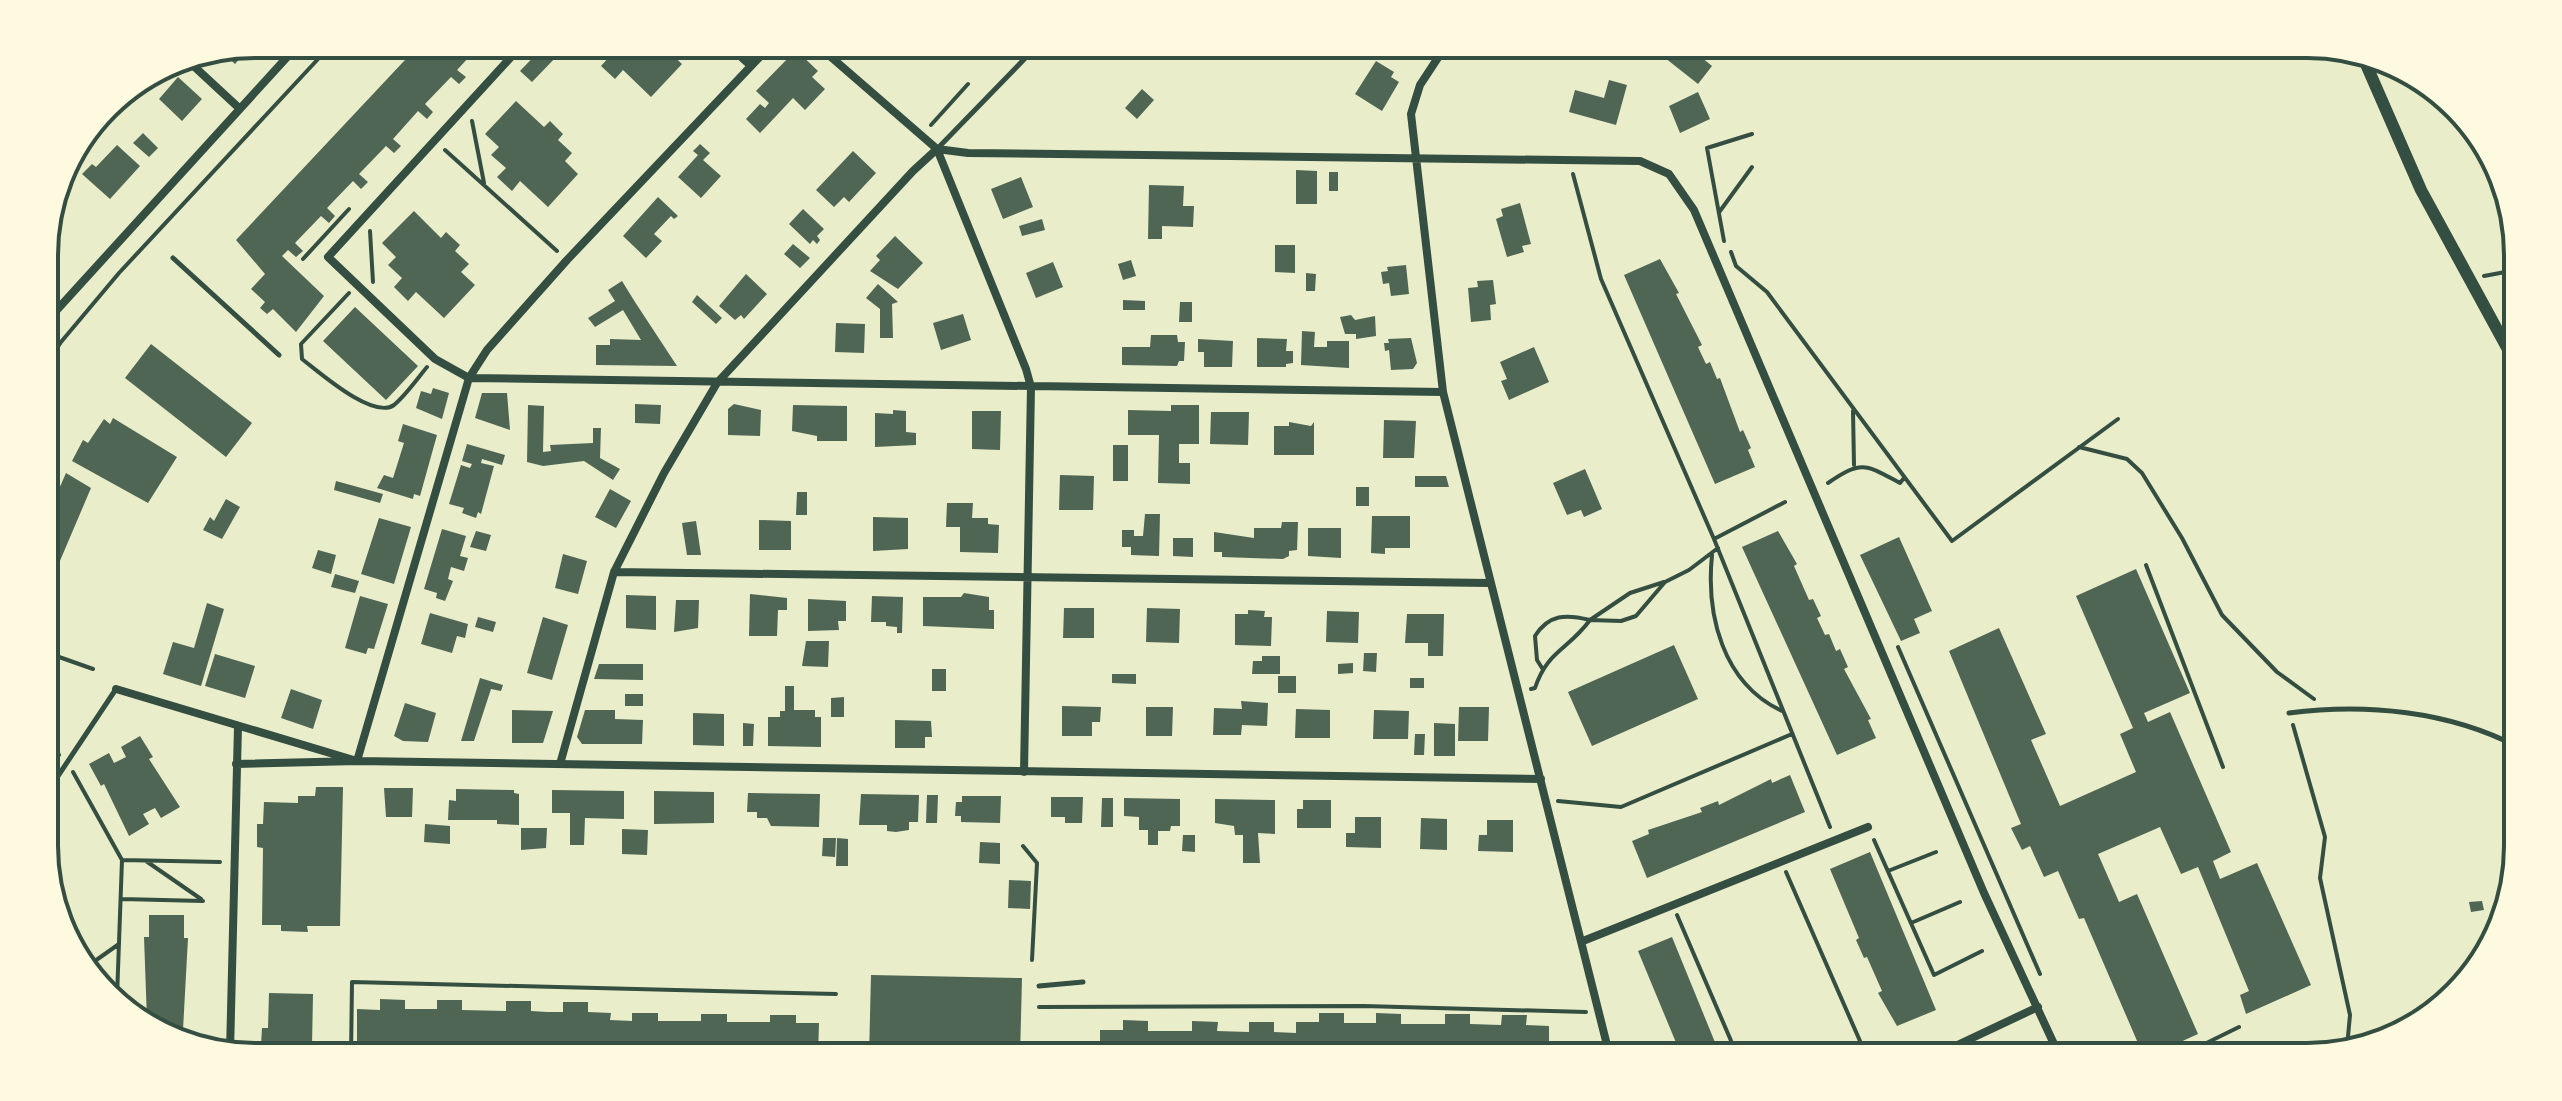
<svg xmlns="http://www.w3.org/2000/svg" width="2562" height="1101" viewBox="0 0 2562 1101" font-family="'Titillium Web',sans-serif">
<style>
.building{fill:#4f6655}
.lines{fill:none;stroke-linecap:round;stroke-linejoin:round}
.path{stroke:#344e41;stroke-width:4}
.service{stroke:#344e41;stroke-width:5}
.minor{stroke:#344e41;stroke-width:8}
.tertiary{stroke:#344e41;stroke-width:12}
.rim{fill:none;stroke:#344e41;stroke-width:4}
</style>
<rect width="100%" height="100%" fill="#e9edc9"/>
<path class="building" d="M253,44L235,64L221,51L244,46Z
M420,44H489L475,59L471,55L457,70L466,77L459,84L451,77L425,104L433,112L427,119L418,111L393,139L401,146L394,153L386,146L359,174L368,182L361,189L353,181L327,208L335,216L329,223L321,216L295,243L303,251L296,257L288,250L282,256L324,296L296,332L273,309L267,314L260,308L265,302L251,289L265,274L236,240Z
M546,44L558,55L532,82L520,71Z
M596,44H675L668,51L682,64L651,97L623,70L615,79L601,66L609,57Z
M1654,44H1702L1693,47L1695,52L1712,66L1698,84L1655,50Z
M796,50L818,71L812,77L825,89L805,110L793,98L760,133L746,119L760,104L765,108L769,103L756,91Z
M1376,61L1394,72L1391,77L1399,82L1382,111L1355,94Z
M178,77L202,99L182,121L159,99Z
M1609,80L1627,85L1616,125L1569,112L1575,90L1604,98Z
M1142,89L1154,100L1137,119L1125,108Z
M1698,92L1710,119L1680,133L1669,106Z
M516,101L544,127L550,121L563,134L558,140L572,153L565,161L578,174L548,207L520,181L512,191L497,177L506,168L491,155L499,147L485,134Z
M143,133L158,148L149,157L133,143Z
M700,144L710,153L703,160L721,176L701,198L678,177L698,155L693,151Z
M117,145L140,166L110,199L82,174L92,164L96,167Z
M853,151L876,173L849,202L844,197L834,207L816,190Z
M1296,170L1317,171V204H1296Z
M1329,172H1338V191H1329Z
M1021,177L1033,207L1003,219L991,189Z
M1149,185L1184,186L1183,206H1194L1193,227L1162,226V239H1148Z
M658,197L678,216L674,219L671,216L654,234L662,241L646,258L623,236Z
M1520,203L1531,244L1522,246L1524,252L1507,257L1496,219L1503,216L1501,209Z
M803,209L824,229L817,236L820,240L817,244L813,240L810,244L789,224Z
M414,211L441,238L446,232L460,245L455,251L469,264L461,272L475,285L444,318L416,292L408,301L394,287L402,278L388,265L396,257L382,243Z
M1042,219L1045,230L1022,236L1019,226Z
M895,236L923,263L898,289L870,271L880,260L876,256Z
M793,244L810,258L800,268L784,254Z
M1275,245H1295V273L1275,272Z
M1660,259L1679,293L1676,294L1702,345L1698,347L1706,364L1710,362L1717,379L1720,378L1740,432L1743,430L1751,448L1748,450L1755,467L1715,484L1624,275Z
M1131,260L1136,276L1123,280L1118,264Z
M1053,262L1063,287L1036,298L1026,273Z
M1406,265L1409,294L1391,296L1389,283L1383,284L1381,272L1388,271L1387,267Z
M1306,273L1316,274L1315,291H1306Z
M746,274L767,294L744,319L741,315L735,320L719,306Z
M1493,280L1496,304L1490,305L1491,320L1471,322L1468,288L1478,287L1477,281Z
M622,281L635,302L677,366L596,365V345H610V339L641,340L623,310L595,327L588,318L615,301L608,290Z
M878,284L898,302L892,304L893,338H880V309L866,298Z
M697,295L722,318L716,324L692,302Z
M1123,300L1145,301V310H1123Z
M1180,302H1192V322H1179Z
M355,307L418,366L386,400L323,341Z
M963,314L971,340L941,350L933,323Z
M1351,315L1355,320L1375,316L1376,336L1356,339V334H1345L1340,317Z
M836,323L865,324L864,353L835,352Z
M1302,331L1315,332L1314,347H1327V341H1349V368L1301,365Z
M1151,335H1177L1178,342H1185L1184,361H1179L1177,366L1122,365V347H1150Z
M1257,338L1287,339L1286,351H1293V363L1286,364V367H1257Z
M1411,338L1417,363L1413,369L1391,370L1389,350L1385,351L1384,343H1389L1388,339Z
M1198,339L1233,341L1232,367H1204V352H1198Z
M151,344L252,423L226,457L125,378Z
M1534,347L1549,382L1509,400L1501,381L1507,379L1500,362Z
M433,388L449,393L442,419L416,408L421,391L431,394Z
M482,393H507L510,430L475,418Z
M635,404L661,405L660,424L635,423Z
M734,404L761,410L760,436L728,435V409Z
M528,405L544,406L543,452L551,451L550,445L593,443V428H601L600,458L620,469L613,480L584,461L543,466L527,462Z
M793,405L847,406V441H817V436L792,431Z
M1171,405H1199V444H1179V463H1190V484L1158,483L1159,435H1128V410L1171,411Z
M893,410L906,411V432L916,433V445L875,447V413L893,414Z
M972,411H1001L1000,450L972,449Z
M1211,412H1249L1248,445L1210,444Z
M113,418L177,457L148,503L72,461L83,440L88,443L104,419L110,424Z
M1384,420L1416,421L1414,458H1383Z
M1289,422L1311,426L1314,422V455H1274V426H1289Z
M403,424L437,435L420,496L414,494L413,499L377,488L384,475L393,478L404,443L398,441Z
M467,444L505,455L502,465L482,459L481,463L494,466L481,514L478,512L476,518L462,513L464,508L449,504L461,465L470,468L472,464L462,461Z
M1113,445H1128V481H1113Z
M1585,469L1602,509L1584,517L1581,510L1567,515L1553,483Z
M66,473L91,488L45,596V521Z
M1060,475L1094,476L1093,510H1059Z
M1415,476H1446L1449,487H1415Z
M336,481L383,494L380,503L334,490Z
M1356,487H1369V506H1356Z
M610,489L631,501L616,528L595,517Z
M797,492H807V515H796Z
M226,499L240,507L222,539L203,530L210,517L214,521Z
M947,503H973L972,518H988V524L999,525L998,553L960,552V527H946Z
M1145,514H1160L1159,556L1131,555V547H1122V530H1134V536H1143Z
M1372,516H1410V548H1385V554L1371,553Z
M873,517L908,518V549L873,551Z
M379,518L411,527L394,584L361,574Z
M759,520L791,521V550H759Z
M696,521L701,555H687L682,523Z
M1282,522H1298L1297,550L1289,551V556L1283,559L1222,557V552H1214V532L1254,538V528H1281Z
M1308,528H1341V558L1308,556Z
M442,529L466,536L460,556L468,558L464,571L451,567L448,579L453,581L445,601L436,598L437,593L424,589Z
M476,531L491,535L486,551L470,547Z
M1778,531L1797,564L1794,566L1809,600L1813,599L1821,616L1817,618L1825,635L1829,634L1836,651L1840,649L1848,667L1844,669L1871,719L1868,720L1876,738L1837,755L1742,547Z
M1899,537L1932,611L1914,619L1920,633L1901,641L1860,555Z
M1173,538H1193V557L1173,556Z
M318,550L336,555L331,574L312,568Z
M563,554L587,561L578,594L555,588Z
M2136,569L2190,693L2144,713L2148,722L2170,712L2231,852L2213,861L2220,879L2257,863L2311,985L2246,1014L2240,995L2249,991L2198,867L2181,874L2160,827L2098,854L2119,902L2137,894L2198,1034L2147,1057H2144L2084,918L2079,919L2058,871L2044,877L2030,846L2022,850L2011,828L2021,824L1949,651L1999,628L2046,734L2031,740L2060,806L2136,772L2120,734L2133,728L2076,596Z
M335,574L359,581L355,593L331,587Z
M964,593L989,597V610H994V629L923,626V597H961Z
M750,594L787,598V610H778L777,636H749Z
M626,595L656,596V630L626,628Z
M360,596L388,604L374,649L368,648L366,654L345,648Z
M872,596L903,597L902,633H897V627L886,626V622H871Z
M808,599L846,601V621H838L839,630L808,631Z
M676,600H699L698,628L674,632Z
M207,603L224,609L201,686L163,674L173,642L194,648Z
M1064,608H1094V638H1063Z
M1147,608L1180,609L1179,643L1146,642Z
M1248,610L1265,611L1264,617H1272L1271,646L1235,645V614H1248Z
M1327,611L1359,612L1358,643L1326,642Z
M430,613L468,624L465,638L457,636L452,653L421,644Z
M1407,614H1444L1443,656H1428V643H1405Z
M478,617L496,622L493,632L475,627Z
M543,617L568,625L552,680L527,673Z
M806,641H829L828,667L802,666Z
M1674,645L1698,699L1592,746L1568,692Z
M1364,653H1377L1376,672L1363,671Z
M215,654L255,666L245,698L205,686Z
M1262,656H1280V674H1252L1253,661H1262Z
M1353,663V673L1338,674V664Z
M599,664H643V680L594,679Z
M932,669H946V691H932Z
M1112,674H1136V684L1112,683Z
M1278,676H1296V693H1278Z
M480,678L503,685L501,691L491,689L474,741H461Z
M1410,678H1424V688H1410Z
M785,686H794V710H815V717H821V747L768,746V717H780V711H785Z
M291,689L322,700L313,729L281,718Z
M625,694H643V706H625Z
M844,697V717H831V698Z
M1241,701L1268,703L1267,726L1242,725L1241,735H1213L1214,708L1242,709Z
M405,703L436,713L428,742L403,741L394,736Z
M1062,706L1101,707L1100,722H1092V736H1062Z
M1146,707H1173L1172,736H1146Z
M1459,707H1489L1488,741H1458Z
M1296,709L1330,710V738H1295Z
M512,710L553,711L543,743H512Z
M585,710H615V719L643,720L642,744H582L577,737Z
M1374,710L1409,711L1408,739H1373Z
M693,713L724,714V746L693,745Z
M895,720L931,721L932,737H925V748H895Z
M743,723L754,724L753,746H743Z
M1434,723L1455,724V756H1434Z
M1415,734H1425L1424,755H1414Z
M140,736L153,757L149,759L180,807L161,818L155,808L143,814L149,824L129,836L104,784L101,786L89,764L109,753L114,763L126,757L121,747Z
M1790,775L1805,812L1647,878L1632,841L1649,834L1648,830L1702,812L1700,808L1718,801L1719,805L1771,779L1772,783Z
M316,787H343L340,926H307L308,932L281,931V925H262L263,848L257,847V824H263L264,802L298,803V796H315Z
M384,788H413L412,817H386Z
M456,789L514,790V793L519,794V825L497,824V820H448L449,800L456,801Z
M552,790L624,791V819L585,818L584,845H570V813H552Z
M654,791L714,792V823L654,824Z
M748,793L820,794L819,827L771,826L767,818H757V812H747Z
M861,794L919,795L918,822H909V830L896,832L887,831V825H859Z
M927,795H938L937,823H926Z
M962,796H1001L1000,823L961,822V816H955L956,802H962Z
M1051,797H1083L1082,823H1065V817H1051Z
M1102,798H1113V827H1101Z
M1124,798L1180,799V826H1171L1170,831H1158V845H1148V830H1139V817L1124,816Z
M1215,799L1275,800V834L1258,833L1260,863H1243V835H1235L1234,826L1215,823Z
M1303,800H1331V828H1297V809H1303Z
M1355,817H1381V848L1346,847V833H1355Z
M1421,818L1447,819V850L1420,849Z
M1487,820H1513V852L1478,851L1479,835H1487Z
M425,824L450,826V844L424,842Z
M521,828H547L546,848L521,850Z
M622,829L648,830L647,855L622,854Z
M1183,835H1195V852L1182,851Z
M823,838H836L835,857L822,856Z
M837,838L848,839V866H836Z
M980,842L1000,843V864L979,863Z
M1870,852L1936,1010L1897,1026L1878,993L1882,991L1867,957L1864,958L1856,940L1859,938L1830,869Z
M1009,880L1031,881L1030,909L1008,908Z
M2482,901L2484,910L2471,912L2469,902Z
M149,915H184V938H188L183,1030H187V1043L175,1041L147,1020L144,937H149Z
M1672,937L1721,1057H1682L1638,951Z
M871,975L1022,978L1020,1057H869Z
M269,993L313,994L312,1046L261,1045L262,1028H268Z
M380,999L405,1000V1009H437V1000H462V1010L506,1011V1001H531V1011L547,1012H563V1002H588V1012L611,1013L610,1020L632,1021V1013H658V1021H701V1014H727V1022H770V1015H796V1023H819L818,1057L609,1056V1049L586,1048V1055H563V1048H529V1055L506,1054V1047H460V1054L437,1053V1047L404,1046L403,1053H380L381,1046L357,1045V1009L380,1010Z
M1319,1013H1344V1023H1376V1013L1401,1014V1024H1445V1014H1470V1024L1501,1025L1502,1015H1527L1526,1025L1549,1026V1057H1100V1030H1123V1020L1148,1021V1031H1192V1021L1218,1022L1217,1031L1249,1032V1022H1274V1032L1296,1033V1022H1319Z"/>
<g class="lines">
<path class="path" d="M472,121L484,183
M931,125L968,84
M445,150L557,251
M1573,174L1601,279L1714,539L1830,827
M1720,211L1752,167
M370,231L373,282
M1724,241L1707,148L1752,134
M1731,252L1736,266L1767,292L1952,541L2118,419
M303,259L349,209
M2484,276L2516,270
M349,293L301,344L302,359C319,372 373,420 394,405C406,395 417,379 427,367
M45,367L61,342L119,273L332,44
M1853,411L1854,465
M2079,447L2127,459L2142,473L2182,538L2222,615L2277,672L2314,699
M1828,483C1862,460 1865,464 1900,483L1904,478
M1714,539L1785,502
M1712,555C1706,614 1722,683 1782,711
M2146,565L2223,767
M1898,647L2040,974
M45,652L93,669
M1542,668L1537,660L1535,636C1549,614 1566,614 1590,620L1630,593L1664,582
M1531,689L1535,688C1547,651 1568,650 1590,620L1621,621L1636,616L1665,582L1689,570L1718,548
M2293,725L2325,837L2320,878L2350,1015L2347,1047
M46,731L59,755
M73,772L122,860L117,997
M1558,801L1621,807L1792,734
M1874,840L1934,975L1982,951
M1023,846L1037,863L1032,960
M122,860L220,862
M146,861L201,899
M1888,871L1936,852
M1786,872L1867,1057
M122,899L203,901
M1677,915L1738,1057
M1911,923L1960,902
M85,968L119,944
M1039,1007L1364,1006L1586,1012
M245,1048L308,1051V1057
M351,1057L352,982L836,994
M2178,1057L2239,1027"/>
<path class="service" d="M937,149L1039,44
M173,258L279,355
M2289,713C2366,703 2449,711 2518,747
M46,794L116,689
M1039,986L1083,982"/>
<path class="minor" d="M523,44L328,257L435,359L469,378L1443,392
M727,44L750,65
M816,44L937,149L1026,369L1031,387L1024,772
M1447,44L1420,85L1411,114L1443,392L1610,1057
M185,58L239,108
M937,149L968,153L1640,161L1669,174L1694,210L1984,893L2060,1057
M45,323L299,44
M614,572L1490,583
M116,689L357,761L1541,779
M236,764L357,761L469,378L487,350L567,260L772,44
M560,764L614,572L664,473L717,383L913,171L937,149
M1583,941L1868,827
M230,1052L238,726
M1932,1057L2038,1007"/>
<path class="tertiary" d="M2362,55L2421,190L2517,366"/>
</g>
<path d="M0 0H2562V1101H0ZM255 58H2307A197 197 0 0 1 2504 255V846A197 197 0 0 1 2307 1043H255A197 197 0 0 1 58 846V255A197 197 0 0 1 255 58Z" fill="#fefae0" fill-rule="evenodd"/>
<path class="rim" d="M255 58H2307A197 197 0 0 1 2504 255V846A197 197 0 0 1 2307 1043H255A197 197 0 0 1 58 846V255A197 197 0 0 1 255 58Z"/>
</svg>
